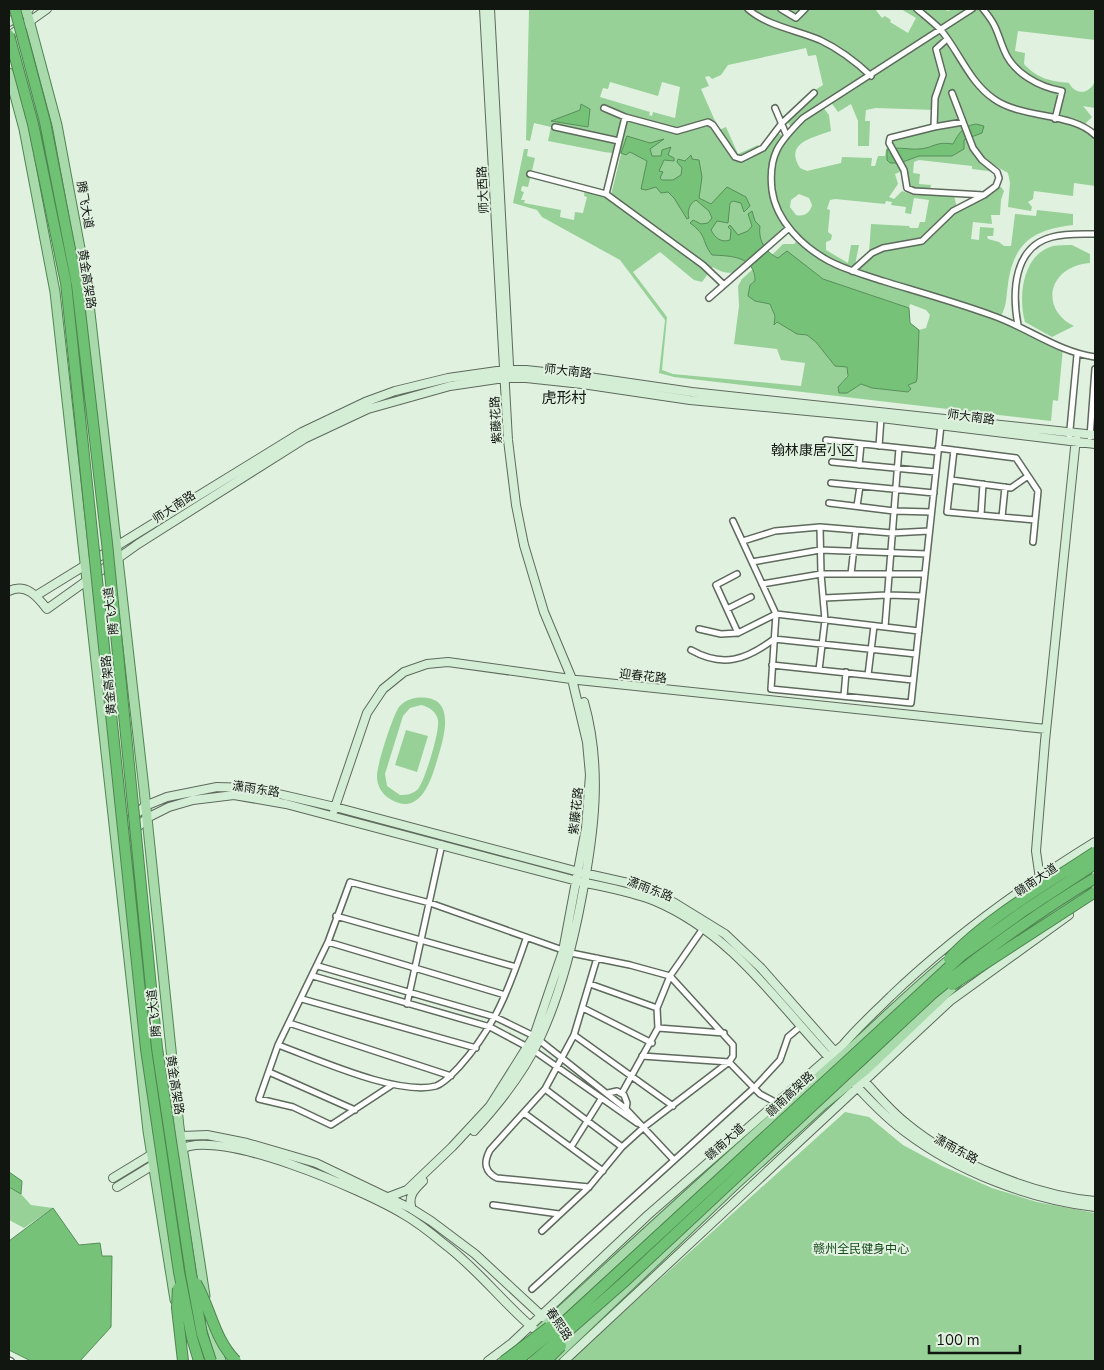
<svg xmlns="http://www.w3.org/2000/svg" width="1104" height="1370" viewBox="0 0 1104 1370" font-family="'Nunito Sans','Noto Sans SC',sans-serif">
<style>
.green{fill:#97d198;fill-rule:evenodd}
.water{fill:#75c278;stroke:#578e59}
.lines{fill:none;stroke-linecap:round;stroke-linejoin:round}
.street-casing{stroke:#5d6a5c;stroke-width:8}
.secondary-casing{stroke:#5d6a5c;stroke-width:10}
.primary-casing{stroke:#4e8651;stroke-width:11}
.street{stroke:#fff;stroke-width:5}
.secondary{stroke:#d4edd5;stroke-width:8}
.primary{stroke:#a9daab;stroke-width:9}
.highway-bridge-casing{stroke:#4e8651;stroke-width:12;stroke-linecap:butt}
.highway-bridge{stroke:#6fc273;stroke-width:10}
.labels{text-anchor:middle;stroke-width:4;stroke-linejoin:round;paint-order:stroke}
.street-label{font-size:12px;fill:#111611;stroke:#e1f1e0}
.park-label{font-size:12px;fill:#174c1c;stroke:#e1f1e0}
.neighbourhood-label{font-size:14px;fill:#111611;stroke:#e1f1e0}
.quarter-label{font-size:15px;fill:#111611;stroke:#e1f1e0}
</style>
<rect width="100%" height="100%" fill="#e1f1e0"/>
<path class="green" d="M529,9H875L882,18L885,16L891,20L890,22L908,33L916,18L901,9H941L949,11L950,9H1095V40L1018,31L1015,51L1025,53L1024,64C1038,79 1050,81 1069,83C1076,96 1090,94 1095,81V108L1083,106L1092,117L1082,127L1095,135V186L1074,183L1073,196L1034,191L1033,199L1028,202L1032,207L1031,211L1008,207L1010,183L1008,173C989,162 979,159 973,137L982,133L983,126C967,121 961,131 953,144C935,141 934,148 919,149C908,150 898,146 888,150L887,160L891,163H900L919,156H952L964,149L963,140L969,138C975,153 984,162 996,172L972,169V166L919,160L914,162L913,173L920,174L919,184L931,185L930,192L954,195L957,209L984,195L996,186L1001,187L1004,191L1001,200L1000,215H991L992,224L973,222L971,239L979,240L980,227L994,228L993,236H987L988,239L999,242L1004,246H1011L1015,214L1036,216L1037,210L1073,214V225C1033,230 1014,242 1008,284C1006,298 1007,306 1000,318L1063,348L1058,401L1053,400L1051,421L674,377L659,373L665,320L620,260L542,217L537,210L513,203L524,149H528L527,156L535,158L528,187L522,186L521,191L524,192L521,200H525L524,203L561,210L560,217L574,220L575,212L583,213L587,197L584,196L585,188L611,195L621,154L604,152L548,141L551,127L534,123L530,141L526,140ZM806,48L808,56L816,55L823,85L812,92L786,119L792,129L784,137L777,132L762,152L758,145L738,154L726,127L719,130L701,89L709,86L705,77L709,76L712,79L721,75L728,65ZM610,82L658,96L662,82L680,87L675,118L653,112L652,116L649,115L650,112L600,97L603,88L608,89ZM830,101L838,112L851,104L858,121V146H869L870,121H865L866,110L876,108L935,110L934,127L890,138V145L886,149L885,156H878L875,166H871L872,158L842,157L841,163L807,171L800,168C784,143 812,138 831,131L829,115L822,106ZM581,104L590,109L588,127L552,121L580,110ZM904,170L907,188L914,191L913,195L902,191L894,199L889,197L898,184L895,174ZM799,194L809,198L812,205C810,213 804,217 796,215L790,207L791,200ZM914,198L929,200L925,222H920L918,228H910L909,226L871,224L869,253L855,265L859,245H851L848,263L826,250V242L831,240L832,235L828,232L830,210L827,209L830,200L835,199L885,204L886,201L892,202L891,205L906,207L905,213L911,214ZM789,228L798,240L794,244H783L772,255L778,258L787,252L823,279L909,308L910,304L926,310L930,315L926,328L919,330L916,382L908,385L911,389L908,392L872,388L861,384L847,393H839L838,387C843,380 851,376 847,366H835L816,342L807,335L797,334L777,322L774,324L775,316L770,304L755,301L748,296L750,285L755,281L753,269L742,279L738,286L739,306L734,344L777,349L781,360L805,363L801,386L673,374L662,370L667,317L633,272L660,252L694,280L702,282L713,267C720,272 731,275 740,271C749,267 779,237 789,228Z
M1072,245L1090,254V263C1048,266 1039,309 1074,326L1052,337L1025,322C1018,298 1022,254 1053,246C1059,245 1066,245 1072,245Z
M415,698C457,693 445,734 438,757C432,778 421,818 390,799C382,794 377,786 377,777C376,767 393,715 399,707C403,702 409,699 415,698ZM421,705C429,707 436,711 438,720C440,731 425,780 418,789C413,794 407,795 400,795L387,786L385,774L403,716L410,708Z
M406,730L428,736L417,772L395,765Z
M845,1112L869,1117L903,1145L942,1166L992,1188L1037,1202L1095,1213V1361H569Z
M9,1187L21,1194L31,1205L53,1208L24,1228L9,1220Z"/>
<path class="water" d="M581,104L590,109L588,127L551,121L580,110Z
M976,124L984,126L982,133L964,140V149L952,156H919L900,163H890L887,160V150C898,146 908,150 919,149C934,148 935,141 953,144C959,133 963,126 976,124Z
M627,136L650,143L664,139L650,149L652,156H661L662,150L671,147L668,155L674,158V161L664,160L659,171L663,172L660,178L662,180H673L681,175L682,168L677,162L678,159L685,161L691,155L692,159L699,160L702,177L699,198L711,204L727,187L746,197L750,206L744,212L741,203L733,201L730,203L728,223L717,221L711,230C715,238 721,243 730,240L731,230L728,227L730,225L738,235L748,231L752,226L748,214L752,211L755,221L760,226C758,240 765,252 778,258L787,251L823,279L909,308L910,323L919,330L917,379L916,382L908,385L911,389L908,392L872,388L861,384L847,393H839L838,387L848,376L847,367L835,366L816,342L807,335L797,334L777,322L774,325L775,316L770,304L755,301L748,296L750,285L755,281C755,256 731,256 712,255C701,241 708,236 690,223L693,220L701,224L708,223L712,218L709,211L696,200C689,204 687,211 689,218L687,219L674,198L668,192L661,193L656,187L646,190L641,189L647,161L630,152L626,155L621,153Z
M9,1172L22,1181L21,1194L9,1187Z
M53,1208L79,1245L100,1243L102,1256H112L111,1327L80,1361H31L9,1350V1241Z"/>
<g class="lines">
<defs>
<path id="street" d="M748,9C767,26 797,30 820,40C839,49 855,61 871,76
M781,9L796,18L805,9
M917,9C924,15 933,22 940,29C959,51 969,82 994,99C1022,119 1071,112 1095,135
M972,9L803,118C779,142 768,155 772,190C776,221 803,247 829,261C846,270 865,275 883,281C919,292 955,302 991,315C1027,327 1058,352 1095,357
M983,9C997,26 996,30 1004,50C1013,73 1039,87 1062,91L1055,119
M947,39L936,49L943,75L935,98L934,127L890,138L889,143L904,170L907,188L914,191L984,195
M604,108L625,117
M775,108L786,134
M555,127L619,141
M934,127L963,122
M530,174L606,194
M852,271L872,253L883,248L922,241L953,211L984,195L996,186L999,178L997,172L982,160L973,148L952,93
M724,285L703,265L606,194L625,117L677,131L708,122L713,125L735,157L741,159L763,148L782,123L814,93
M709,298L789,228
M1018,325C1012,293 1013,247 1052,237C1066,233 1081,234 1095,234
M1090,437L1095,369
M826,440L938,452
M1069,440L1077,355
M879,446L881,418
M938,448L1016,458L1038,491L1033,542
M954,450L947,512L1035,520
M832,462L936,472
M859,465L861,444
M951,480L1011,488L1028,476
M831,483L934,493
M829,503L894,511L931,512
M857,506L860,486
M981,515L983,484
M1002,517L1005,487
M733,521L776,614L771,689L911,703L941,425
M743,541L775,531L820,527L892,533L929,531
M752,562L820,550L927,554
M737,574L716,585L738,633
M851,574L856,530
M762,584L821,574H925
M824,598L887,595L922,596
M727,609L751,597
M885,627L899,448
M699,629L721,634L738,633L776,614L919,631
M691,650C723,668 746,660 774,639L916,654
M772,665L913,680
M819,670L825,620L821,574L820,527
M868,675L874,626
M844,696L846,672
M336,916L516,967
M328,942L505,995
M318,966L495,1017L534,1036L626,1109L673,1159
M313,976L490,1027L533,1050L637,1123
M590,984L657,1008
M302,999L476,1048
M407,1004L442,844
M583,1008L652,1043
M289,1023L451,1076
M658,1028L724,1033
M574,1035L673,1106
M278,1045C317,1059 397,1096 436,1086C445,1083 452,1074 459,1067C495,1027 509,989 526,939
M642,1056L729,1062L760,1094L777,1103
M269,1072L355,1110
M392,1085L331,1125L293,1107L259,1099L278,1045L328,942L350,882L430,903L571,953L630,965L670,976L733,1045V1056L729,1062L644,1127L622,1147L589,1187L542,1231
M545,1089L622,1147
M608,1093L617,1091L624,1095L627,1103L626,1109
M622,1093L658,1028L657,1008L670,976L704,927
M524,1113L603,1171
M571,1147L601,1099
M589,1187L497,1178C485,1172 483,1163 490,1150L545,1089L574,1035L597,958
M493,1205L559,1214
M532,1289L756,1086L780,1060L788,1037L801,1026
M9,1360L11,1361"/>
<path id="secondary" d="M490,9L509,365
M9,22L29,9
M9,36L47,9
M9,591C26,583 37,596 47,609L138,544L304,439L368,409L450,386L504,378H526L582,384L690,400L881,418L1095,444
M37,595L302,432L365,402L395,391L448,378L504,370H526L582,376L692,392L1095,435
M334,810L367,713L383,689L404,672L427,664L448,662L578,680L1046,729
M121,828L145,806L167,797L217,787L253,788L335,807L579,872L628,883L673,902L725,934L761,968L843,1061
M122,842L147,818L169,807L193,800L234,795L286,804L577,881C604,887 630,891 655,901C735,935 779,1006 837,1066
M1040,879L1036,851L1045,741L1076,438
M855,1072C873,1089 887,1108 906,1123C954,1163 1033,1195 1095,1201
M849,1078C866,1097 884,1116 904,1131C958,1172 1028,1199 1095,1207
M474,1131C498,1105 525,1070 540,1038C560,995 572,948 581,901C594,834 603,769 584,702
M179,1150C217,1126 365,1191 403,1214C417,1222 431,1233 443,1243C477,1268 502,1302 534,1329
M113,1178L182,1136L207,1135L247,1143L316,1163L412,1209L431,1221L475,1254L543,1317
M117,1187L158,1162
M386,1198L407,1190L452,1147L490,1106L534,1036L563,951L586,828L590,775L587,742L572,679L544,612L524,545L516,505L508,440L484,9
M412,1209C407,1196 415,1189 423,1181
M488,1361L512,1343L648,1215L843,1045C857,1028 875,1012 891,996C953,937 1022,887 1095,842
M564,1361L950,1001L1069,915"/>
<path id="primary" d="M26,9L57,125L87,286L144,789L179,1127L205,1296
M9,73L24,129L55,292L148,1131L175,1300
M1003,946L1095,885
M210,1323L221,1361
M539,1331C641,1237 743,1143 847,1052C883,1020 916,986 954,956
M556,1356L735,1185L823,1105L867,1069L958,982"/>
</defs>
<use href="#street" class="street-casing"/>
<use href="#secondary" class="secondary-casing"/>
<use href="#primary" class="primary-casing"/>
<use href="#street" class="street"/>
<use href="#secondary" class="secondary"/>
<use href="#primary" class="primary"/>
<defs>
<path id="highway-bridge" d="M15,9L45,122L77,285L107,543L157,1048L191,1274L202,1334L211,1361
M9,35L33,124L66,283L146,1049L179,1272L192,1338L199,1361
M949,959C985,919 1049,883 1095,852
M952,985L1095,892
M196,1283C211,1309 214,1339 236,1361
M178,1288L177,1308L183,1361
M504,1361L549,1327
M517,1361L561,1325L961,956L1025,910L1095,864
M534,1361L624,1282L932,994C983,952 1038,912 1095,878
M546,1361L561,1346"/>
</defs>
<use href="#highway-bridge" class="highway-bridge-casing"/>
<use href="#highway-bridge" class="highway-bridge"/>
</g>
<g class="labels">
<g class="street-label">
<text transform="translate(483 190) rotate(-93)" y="4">师大西路</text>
<text transform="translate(85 205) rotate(80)" y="4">腾飞大道</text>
<text transform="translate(87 279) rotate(81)" y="4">黄金高架路</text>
<text transform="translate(568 371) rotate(6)" y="4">师大南路</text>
<text transform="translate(971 417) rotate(7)" y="4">师大南路</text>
<text transform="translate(496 420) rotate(-93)" y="4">紫藤花路</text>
<text transform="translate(174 507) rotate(-33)" y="4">师大南路</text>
<text transform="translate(111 611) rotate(-97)" y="4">腾飞大道</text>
<text transform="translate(643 676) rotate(6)" y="4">迎春花路</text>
<text transform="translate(109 685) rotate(-96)" y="4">黄金高架路</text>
<text transform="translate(256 789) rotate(8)" y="4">潇雨东路</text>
<text transform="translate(576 811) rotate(-84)" y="4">紫藤花路</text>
<text transform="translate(1036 880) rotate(-34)" y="4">赣南大道</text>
<text transform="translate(650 889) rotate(21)" y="4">潇雨东路</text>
<text transform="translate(154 1013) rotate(-96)" y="4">腾飞大道</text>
<text transform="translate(175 1085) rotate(81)" y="4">黄金高架路</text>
<text transform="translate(790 1094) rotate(-43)" y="4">赣南高架路</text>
<text transform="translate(725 1142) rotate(-42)" y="4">赣南大道</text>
<text transform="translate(956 1149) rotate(28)" y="4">潇雨东路</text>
<text transform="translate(559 1324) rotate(56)" y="4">春熙路</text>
</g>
<g class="park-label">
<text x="861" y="1253">赣州全民健身中心</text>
</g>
<g class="neighbourhood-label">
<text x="813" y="455">翰林康居小区</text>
</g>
<g class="quarter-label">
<text x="564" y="403">虎形村</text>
</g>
</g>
<rect width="1104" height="1370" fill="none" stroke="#111611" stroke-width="20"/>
<path d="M929 1345v8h91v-8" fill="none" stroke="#111611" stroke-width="2.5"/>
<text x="936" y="1345" font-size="15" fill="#111611" stroke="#e1f1e0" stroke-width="4" paint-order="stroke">100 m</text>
</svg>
